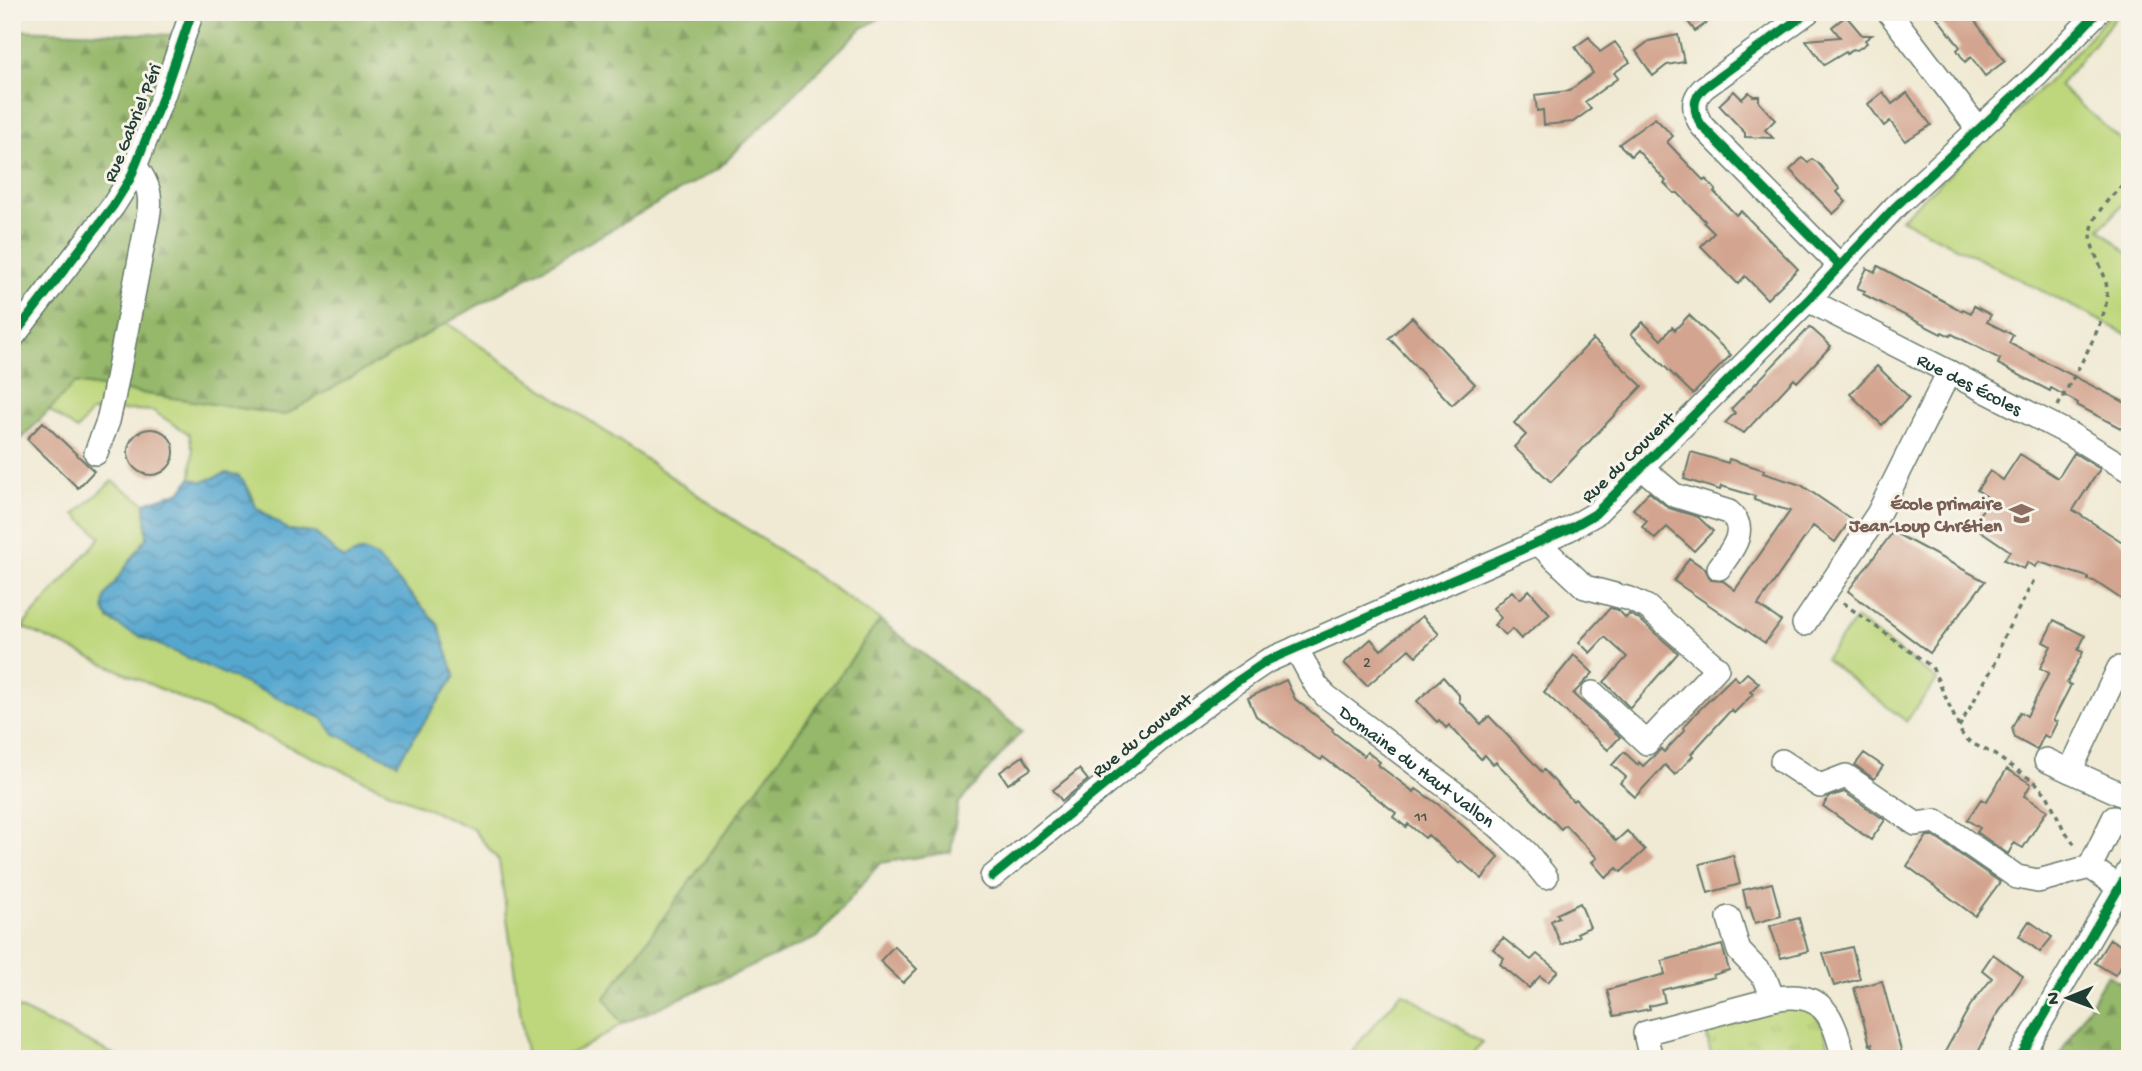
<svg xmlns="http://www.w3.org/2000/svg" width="2142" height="1071" viewBox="0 0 2142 1071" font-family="'Gochi Hand',sans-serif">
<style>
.green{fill:#bed77b;stroke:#6e8a58;stroke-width:2}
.forest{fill:url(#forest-firs);stroke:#5a7a50;stroke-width:2}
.park{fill:url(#park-tufts);stroke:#6e8a58;stroke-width:2}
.water{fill:url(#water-waves);stroke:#3a7282;stroke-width:2}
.building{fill:#d3a48f}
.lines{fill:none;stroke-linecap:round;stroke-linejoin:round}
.minor-casing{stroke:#687a6c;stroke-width:26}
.path{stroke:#687a6c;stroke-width:3.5;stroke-dasharray:5 5;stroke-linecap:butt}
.minor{stroke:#fff;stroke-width:23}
.cycleway-casing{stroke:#f7f3e8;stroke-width:13}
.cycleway{stroke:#00873e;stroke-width:9}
.labels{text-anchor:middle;stroke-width:6;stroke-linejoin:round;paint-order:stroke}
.number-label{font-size:16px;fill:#4c574b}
.street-label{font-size:19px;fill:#1f3d34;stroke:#f7f3e8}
.education-label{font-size:19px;font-weight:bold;fill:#785e54;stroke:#f7f3e8;text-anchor:end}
</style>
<defs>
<pattern id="forest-firs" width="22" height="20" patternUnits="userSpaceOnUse" patternTransform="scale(1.75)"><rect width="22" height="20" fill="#96b86b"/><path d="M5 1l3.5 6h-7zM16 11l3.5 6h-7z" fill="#7a9759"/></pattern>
<pattern id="park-tufts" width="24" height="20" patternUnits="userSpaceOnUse" patternTransform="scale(1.75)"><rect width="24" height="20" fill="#bed77b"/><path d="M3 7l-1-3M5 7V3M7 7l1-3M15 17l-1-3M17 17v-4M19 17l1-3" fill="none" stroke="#a3b96b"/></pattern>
<pattern id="water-waves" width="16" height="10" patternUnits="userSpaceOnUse" patternTransform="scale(1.75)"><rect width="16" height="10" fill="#56a7d0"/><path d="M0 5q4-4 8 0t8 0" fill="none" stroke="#4789aa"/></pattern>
</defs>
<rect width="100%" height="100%" fill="#f7f3e8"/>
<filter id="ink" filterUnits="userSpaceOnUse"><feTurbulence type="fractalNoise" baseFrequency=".0143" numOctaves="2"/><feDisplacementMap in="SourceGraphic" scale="14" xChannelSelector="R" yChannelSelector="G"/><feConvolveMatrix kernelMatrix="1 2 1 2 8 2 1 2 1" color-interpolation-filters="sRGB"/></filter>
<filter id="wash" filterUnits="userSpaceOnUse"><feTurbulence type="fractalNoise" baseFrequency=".00686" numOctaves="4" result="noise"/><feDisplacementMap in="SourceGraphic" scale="28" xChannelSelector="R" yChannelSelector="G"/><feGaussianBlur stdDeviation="1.57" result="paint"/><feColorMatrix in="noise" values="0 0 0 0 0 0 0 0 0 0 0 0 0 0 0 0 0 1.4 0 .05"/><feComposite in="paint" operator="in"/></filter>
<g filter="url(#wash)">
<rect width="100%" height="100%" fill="#f0ead4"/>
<path class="green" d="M2112,12H2120L2059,86L2130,148V196L2100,229L2130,255V336L1901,219L2051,79Z
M447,323L880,620L605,998L622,1024C596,1040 556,1071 526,1053L499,861L473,829L22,627L101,537L75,514L112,481L145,503L147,537L106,595L109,620L322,718L333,733L397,762L450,684L455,676L454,670L347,558L343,559L315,533L288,530L256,507L251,492L238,476L227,473L202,482L191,478L193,451L189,434L153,411L136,410L91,412L77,430L49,410L74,383L285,415Z
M1856,619L1937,680L1906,721L1825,659Z
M1402,992L1482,1042L1468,1059H1345Z
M12,1005L123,1059H12Z"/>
<path class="forest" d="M182,12H891L861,29L718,169L285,415L75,383L12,449V30L177,35Z
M880,620L1022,731L958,804L951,852L880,863L818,937L622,1024L605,998Z
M2107,975L2130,987V1059H2057Z"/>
<path class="park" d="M1787,1002L1810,1008L1824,1027L1832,1059H1712L1707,1038L1710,1026Z"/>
<path class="water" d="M227,473L238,476L244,482L256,507L288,530L315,533L343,559C359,553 358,547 376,557L438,624L455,676L397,763L333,733L322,718L126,630C111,621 99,615 106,595L147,537L145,503L181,491L191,478L202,482Z"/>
<g id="blocks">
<path class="building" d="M1681,12H1722L1695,31Z
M1933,12H1968L2005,61L1985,76L1971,57L1965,62L1957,50L1960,47Z
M1846,16L1862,35H1872L1865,40L1867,43L1857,50L1853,49L1847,54L1846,52L1824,65L1806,40L1840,37L1832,27Z
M1678,35L1684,62L1667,65L1653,76L1636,51L1649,41Z
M1589,37L1600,52L1615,42L1630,62L1614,73L1618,78L1585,102L1591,109L1573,122L1544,125L1543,110L1537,111L1535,95L1569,91L1593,73L1575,47Z
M1734,91L1742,99L1749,92L1753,96H1759V102L1775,120L1765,130L1773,138L1745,137V133L1719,105Z
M1883,92L1892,104L1907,93L1931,125L1905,141L1890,121L1884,126L1868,104Z
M1655,118L1673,136L1667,142L1704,181L1706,179L1716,190L1714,192L1736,215L1741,211L1798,269L1767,299L1745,276L1738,284L1701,246L1714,233L1704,223L1705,221L1678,193H1674L1664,183L1666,181L1637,150L1631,156L1619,144Z
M1802,158L1808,163L1812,159L1818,163L1840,189L1837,192L1846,202L1833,214L1790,170Z
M1878,266L1962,311L1963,309L1971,313L1974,306L1991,315L1987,322L2013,335L2009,343L2130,405V433L2077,405L2078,403L2051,388L2050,391L1998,364L2000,359L1952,334L1950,336L1942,332L1941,334L1863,294L1865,291L1857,288L1867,268L1875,272Z
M1689,315L1731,355L1693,394L1631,334L1643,322L1661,340L1672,327L1675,330Z
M1412,317L1475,384L1452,405L1389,338Z
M1810,327L1831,346L1797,382L1794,379L1744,433L1725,423L1735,413L1731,409Z
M1593,339L1642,386L1551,482L1514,447L1526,435L1514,423Z
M1877,366L1909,397L1882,425L1850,394Z
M43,422L94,471L78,488L27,439Z
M128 452a23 23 0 1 1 46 0a23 23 0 1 1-46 0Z
M1691,452L1728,463L1729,459L1764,470L1763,473L1801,485L1851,519L1835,542L1813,526L1758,605L1781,621L1765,643L1674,581L1689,558L1705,569L1711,580L1723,581L1735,590L1790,511L1754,500L1755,496L1721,486L1720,490L1684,479Z
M2074,453L2100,469L2073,510L2130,547V605L2094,581L2088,580V577L2039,562L2035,567L2028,562L2024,569L2004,560L2010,551L1972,525L1990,499L1977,490L1990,471L2003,480L2020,454L2058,478Z
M1649,492L1669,508L1698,517L1713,531L1694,551L1667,527L1655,539L1642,527L1647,521L1633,509Z
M1893,532L1985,581L1930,653L1848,591Z
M1529,590L1550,614L1521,639L1512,629L1506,635L1494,625L1501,618L1493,608L1512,591L1520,599Z
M1610,608L1618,610L1626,618L1629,614L1639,619L1678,653L1630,708L1604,682L1627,657L1605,637L1590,653L1579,642Z
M1422,616L1439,634L1416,656L1409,649L1367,686L1344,663L1371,639L1381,650Z
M2054,620L2085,636L2078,650L2083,652L2067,683L2071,685L2053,720L2057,722L2049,738L2044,735L2037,750L2015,738L2012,728L2020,712L2027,716L2049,673L2040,668L2051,646L2043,642Z
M1574,655L1593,673L1573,694L1620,737L1608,750L1544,692Z
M1747,673L1759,683L1750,692L1753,694L1734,713L1731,710L1691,754L1693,756L1675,775L1665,765L1635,797L1620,783L1626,777L1612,765L1624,752L1638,765L1639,762L1643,766L1661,749L1664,752L1685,730L1683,728L1696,713L1734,676L1739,681Z
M1443,677L1459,695V701L1481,724L1489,716L1542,772L1544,770L1573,801L1575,799L1616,841L1627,831L1645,850L1621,872L1617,868L1606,878L1592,862L1597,858L1565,825L1561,829L1496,762L1493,764L1485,755L1481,759L1449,725L1446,728L1439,720L1437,722L1417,701Z
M1286,680L1295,699L1333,729L1332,731L1364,756L1367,752L1380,762L1378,765L1414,792L1416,789L1439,805L1499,857L1482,879L1461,861L1459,863L1428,835L1425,838L1408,824L1406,827L1393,817L1396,813L1323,757L1321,760L1311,754L1256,716L1248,698Z
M1864,753L1883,766L1874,779L1855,765Z
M1023,756L1031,769L1008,784L1000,772Z
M1079,769L1088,780L1062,801L1053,790Z
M2007,769L2031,784L2024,796L2047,810L2023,848L2014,843L2008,854L1977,832L1980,828L1967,820L1981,799L1986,802Z
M1844,792L1885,820L1871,840L1823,806L1829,797Z
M1927,836H1933L2000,882L1975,916L1907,866Z
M1733,855L1740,884L1708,893L1700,864Z
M1772,883L1781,916L1755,923L1750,907L1747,908L1743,890Z
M1580,903L1590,927L1577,933L1579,936L1561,945L1551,921L1559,917L1557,914Z
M1799,918L1808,951L1781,958L1770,926Z
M2029,921L2052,937L2040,952L2019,936Z
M1503,938L1531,960L1537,954L1558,971L1548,982L1540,976L1529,988L1500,964L1504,958L1493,949Z
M2110,939L2130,951L2115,975L2095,963Z
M1722,945L1729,970L1713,975L1714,977L1662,990L1665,1002L1649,1006L1650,1009L1614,1016L1607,990L1665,974L1662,961Z
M894,946L917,969L903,983L880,961Z
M1852,947L1860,979L1834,986L1823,954Z
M1993,954L2023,976L1995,1018L1975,1059H1941L1970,1006L1992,978L1982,970Z
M1882,981L1902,1054L1876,1059L1872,1044L1870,1045L1854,988Z"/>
</g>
</g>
<g filter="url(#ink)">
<use href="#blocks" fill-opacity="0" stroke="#687a6c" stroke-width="2"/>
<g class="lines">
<defs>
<g id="minor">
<path d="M1808,12L1705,87C1691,99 1693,112 1702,126L1840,266"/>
<path d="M1889,12L1979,130"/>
<path id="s1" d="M1808,300L2068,433L2130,471"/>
<path d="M12,338L113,206L130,179L163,96L192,12"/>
<path d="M96,453L108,421L113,399L148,218C152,196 149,185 136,167"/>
<path d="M1642,468L1674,495L1729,512C1750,530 1731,551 1719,568"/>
<path d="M1538,543L1585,587L1630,599L1647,607L1717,668L1647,743L1593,693"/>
<path d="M1804,624L1878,514L1949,372"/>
<path id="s2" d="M1296,648L1316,685L1326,696L1498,826L1527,853L1546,877"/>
<path d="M2046,760L2070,771L2119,668"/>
<path d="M1782,761L1820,786L1846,776L1916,824L1936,821L2017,877L2038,881L2090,867L2119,887"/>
<path d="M2070,771L2130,798"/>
<path d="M2090,867L2114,818"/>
<path d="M992,877L1169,732L1233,684L1267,661L1569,529L1595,514L1808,300L1895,207L2038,74L2098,12"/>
<path d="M1729,918L1739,951L1765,978L1773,999"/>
<path d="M1651,1059L1645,1033L1773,999C1825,989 1833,1017 1844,1059"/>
<path d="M2019,1059L2130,869"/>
</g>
</defs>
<use href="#minor" class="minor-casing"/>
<path class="path" d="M2058,406C2072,378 2104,328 2107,297C2108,278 2100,267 2094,251C2082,219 2111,198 2130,177
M1843,603L1932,667L1962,734L1971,743L1992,753L2036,783L2047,795L2063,828L2077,848
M1959,727L1998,658L2001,642L2034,580
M1750,1059L1765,1057L1769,1059"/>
<use href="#minor" class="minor"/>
<defs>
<path id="cycleway" d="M1808,12L1705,87C1691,99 1693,112 1702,126L1840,266
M12,338L113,206L130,179L163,96L192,12
M992,877L1169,732L1233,684L1267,661L1569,529L1595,514L1808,300L1895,207L2038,74L2098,12
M2019,1059L2130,869"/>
</defs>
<use href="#cycleway" class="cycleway-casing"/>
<use href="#cycleway" class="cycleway"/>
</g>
</g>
<defs>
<symbol id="school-bare" viewBox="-9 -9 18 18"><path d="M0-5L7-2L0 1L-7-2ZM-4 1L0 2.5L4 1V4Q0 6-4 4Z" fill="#8d6e63" stroke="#f7f3e8" stroke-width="2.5" paint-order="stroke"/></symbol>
</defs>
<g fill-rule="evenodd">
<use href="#school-bare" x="2004" y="496" width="35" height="35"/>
</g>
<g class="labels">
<g class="number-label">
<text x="1367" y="667">2</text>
<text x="1421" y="821">11</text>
</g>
<g class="street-label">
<text transform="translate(131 122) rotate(-68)" y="7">Rue Gabriel Péri</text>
<text dy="7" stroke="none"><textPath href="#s1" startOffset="182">Rue des Écoles</textPath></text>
<text transform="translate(1627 456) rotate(-44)" y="7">Rue du Couvent</text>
<text transform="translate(1141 734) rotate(-39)" y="7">Rue du Couvent</text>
<text dy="7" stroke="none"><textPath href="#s2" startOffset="172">Domaine du Haut Vallon</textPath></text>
</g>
<g class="education-label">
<text x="2002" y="509">École primaire<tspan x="2002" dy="22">Jean-Loup Chrétien</tspan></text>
</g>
</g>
<rect width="2142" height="1071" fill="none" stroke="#f7f3e8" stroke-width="42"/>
<g transform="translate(2068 998) rotate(269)" stroke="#f7f3e8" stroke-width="5" paint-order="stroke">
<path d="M0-5L12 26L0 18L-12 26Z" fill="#1f3d34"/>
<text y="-10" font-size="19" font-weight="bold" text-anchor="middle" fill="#1f3d34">N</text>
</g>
</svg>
